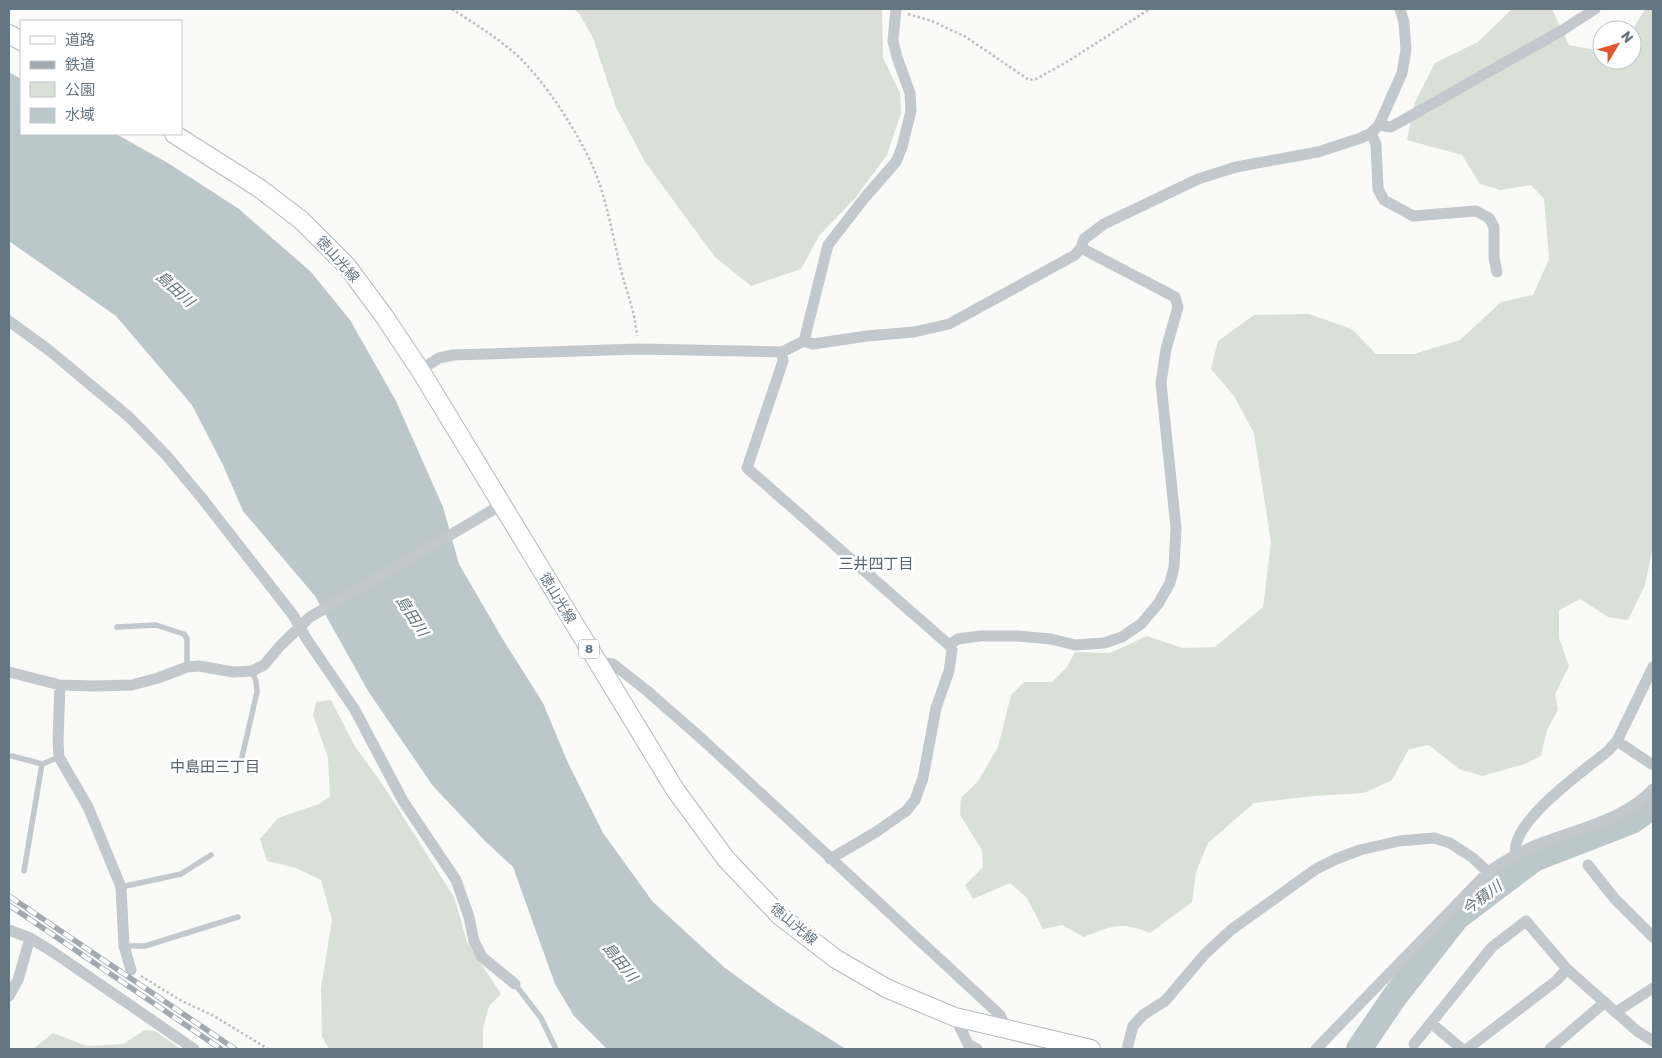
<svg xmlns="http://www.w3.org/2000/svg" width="1662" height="1058" viewBox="0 0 1662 1058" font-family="Rubik,'Noto Sans JP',sans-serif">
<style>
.green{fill:#dadfd7}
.water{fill:#bbc7cb}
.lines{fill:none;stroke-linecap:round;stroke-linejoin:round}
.river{stroke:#bbc7cb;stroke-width:26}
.primary-casing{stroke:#b5babe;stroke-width:20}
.path{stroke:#bbbfc2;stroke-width:2.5;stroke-dasharray:2.5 2.5;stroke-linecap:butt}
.service{stroke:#c3c8cc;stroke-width:5.5}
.minor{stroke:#c3c8cc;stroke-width:11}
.primary{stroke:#fff;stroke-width:18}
.rail-casing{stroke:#a2aab0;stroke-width:5.5}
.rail{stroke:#fff;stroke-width:4;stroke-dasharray:11;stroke-linecap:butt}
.labels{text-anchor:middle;stroke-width:5;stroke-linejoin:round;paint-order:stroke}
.shield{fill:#fff;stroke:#939fa8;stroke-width:1}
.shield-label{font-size:12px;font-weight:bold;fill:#657683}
.street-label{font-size:14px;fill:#657683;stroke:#fff}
.water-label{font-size:15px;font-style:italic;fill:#60757c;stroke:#fff}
.neighbourhood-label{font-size:15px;fill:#57646e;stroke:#fff}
</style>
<rect width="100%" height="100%" fill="#fafaf8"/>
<path class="green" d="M573,9H882L883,58L900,93L901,113L887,155L856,197L819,236L801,269L751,286L715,257L645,162L616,107L593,38L579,13Z
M1512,9H1552L1569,45L1595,50L1602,47V60H1632V31L1645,9H1653V547L1645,585L1628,620L1608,617L1580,599L1559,610V638L1569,666L1555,694L1558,710L1547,730L1541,756L1525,764L1482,776L1459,769L1429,745L1409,749L1392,780L1364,793L1313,796L1254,803L1208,843L1196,872L1192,902L1150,933C1121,921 1112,926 1084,937L1062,925L1043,929L1027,898L1010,883L973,899L965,885L983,867L982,850L960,815L961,798L978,781L998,747L1011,695L1024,682H1052L1067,667L1075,652L1110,653L1147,636L1183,648L1215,647L1263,607L1271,542L1254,433L1234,396L1211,369L1218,341L1254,315L1309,314L1352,329L1376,354H1414L1460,340L1501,302L1533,295L1549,259L1544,199L1531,185L1500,190L1480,184L1462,155L1407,140L1415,102L1435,63L1478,42Z
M331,700L354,745L383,785L454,897L467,942L501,994L489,1006L483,1028V1049H329L322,1037L321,988L332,920L321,880L296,868L267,861L260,839L278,818L319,804L330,796L328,758L313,715L316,702Z
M145,1030L155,1031L181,1049H33L53,1033L87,1046L123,1044Z"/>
<path class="water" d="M9,72L21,79V134H116L168,163L239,209L311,272L350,320L396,401L443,507L459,564L502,638L543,703L568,763L603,833L653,902L725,968L779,1007L846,1049H607L574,1016L555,984L513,867L485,841L433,786L368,691L315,596L243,511L223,465L192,405L116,316L9,241Z"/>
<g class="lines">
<path class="river" d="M1359,1049L1395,996L1457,917L1534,859L1632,821L1653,806"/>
<defs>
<path id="primary" d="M9,34L21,41
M174,134L259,188L301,220L347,266L384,316L420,370L676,791L726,859L780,916L836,959L888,989L955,1017L1091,1049"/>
</defs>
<use href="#primary" class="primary-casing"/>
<path class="path" d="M452,9C472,22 493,35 511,50C544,77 587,145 600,185C609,213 614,242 621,270C627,294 635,311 637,336
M908,14L932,21L966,37L1029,80L1036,79L1065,63L1150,9
M141,976L180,1000L214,1016L268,1049"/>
<path class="service" d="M117,627L156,625L184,634L187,639V667
M12,756L42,764L59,757
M242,757L257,692L256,681L252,671
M24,871L42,764
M121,887L181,874L211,855
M124,946H145L238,917
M515,984L541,1018L556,1049"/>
<path class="minor" d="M1379,125L1391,127L1561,31L1595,9
M1371,133L1376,144L1378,189L1384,200L1413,216L1476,211L1489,218L1494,227V258L1497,272
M9,321L50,351L129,417L166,455L201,497L293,615L306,638L355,710L403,801L456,880L469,917L474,941L482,957L515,984
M804,341L813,344L867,336L914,332L949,324L1075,255L1081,248L1084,239L1104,224L1198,179L1236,167L1318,152L1361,138L1371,133L1379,125L1402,73L1406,50L1404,22L1400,9
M782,352L783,361L747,468L949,645L952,650L949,671L936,708L923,778L915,800L906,811L876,832L830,859
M420,370L439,358L453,355L639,349L782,352L804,341L828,245L866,196L896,162L902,147L911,111L910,93L897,57L893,41L896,9
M949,645L958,639L980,636H1018L1051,639L1075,645L1104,643L1122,637L1141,624L1158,604L1170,583L1174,567L1176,528L1161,383L1166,349L1178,307L1175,297L1081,248
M596,662L613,664L646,690L702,739L1000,1015L1007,1030
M9,672L60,685L93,686L132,685L158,678L187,667L199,666L233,672L252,671L264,665L280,646L310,617L503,504
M60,685L58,741L59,757L88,807L121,887L124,946L131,970
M1617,741L1653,765
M1516,855C1508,823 1586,769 1608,751L1617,741L1653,667
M1588,865L1614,898L1653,937
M9,930L30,938L53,952L194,1049
M1567,969L1637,1031L1653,1041
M9,996L18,980L30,938
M1616,1012L1653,988
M955,1017L968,1044L977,1049
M1431,1023L1462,1049
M1414,1044L1492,947L1526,921L1567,969L1556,981L1467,1049
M1127,1049L1133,1026L1143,1015L1165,1001L1205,954L1231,930L1316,869L1336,859L1360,850L1399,841L1434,838L1450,843L1473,858L1488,872
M1316,1049L1488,872C1504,861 1521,851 1539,844C1577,829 1624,820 1653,789
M1550,1049L1605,1002"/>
<use href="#primary" class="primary"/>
<defs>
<path id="rail" d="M9,896L235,1049
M9,905L221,1049"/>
</defs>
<use href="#rail" class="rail-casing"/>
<use href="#rail" class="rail"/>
</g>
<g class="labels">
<rect class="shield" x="579" y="639.5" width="20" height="19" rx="4"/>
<g class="shield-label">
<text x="589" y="653">8</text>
</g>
<g class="street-label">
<text transform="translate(338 259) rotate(48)" y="5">徳山光線</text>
<text transform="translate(558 598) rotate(59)" y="5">徳山光線</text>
<text transform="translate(794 924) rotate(40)" y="5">徳山光線</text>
</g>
<g class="water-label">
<text transform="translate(175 289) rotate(42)" y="5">島田川</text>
<text transform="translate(412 616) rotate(57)" y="5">島田川</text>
<text transform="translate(1482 898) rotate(-37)" y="5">今積川</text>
<text transform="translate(620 962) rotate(51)" y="5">島田川</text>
</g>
<g class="neighbourhood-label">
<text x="876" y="569">三井四丁目</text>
<text x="215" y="772">中島田三丁目</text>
</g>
</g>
<rect width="1662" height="1058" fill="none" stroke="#657683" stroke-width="20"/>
<rect x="20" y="20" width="162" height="115" fill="#ffffff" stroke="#c1c8cd"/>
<rect x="30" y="36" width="25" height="8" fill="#ffffff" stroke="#c1c8cd"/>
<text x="65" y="45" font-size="15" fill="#657683">道路</text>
<rect x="30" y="61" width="25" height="8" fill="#a2aab0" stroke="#c1c8cd"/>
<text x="65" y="70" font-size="15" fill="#657683">鉄道</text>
<rect x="30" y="82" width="25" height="15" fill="#dadfd7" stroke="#c1c8cd"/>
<text x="65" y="95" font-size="15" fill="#657683">公園</text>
<rect x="30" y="108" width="25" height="15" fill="#bbc7cb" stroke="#c1c8cd"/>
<text x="65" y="120" font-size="15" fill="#657683">水域</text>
<g transform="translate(1617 45) rotate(52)"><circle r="24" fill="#ffffff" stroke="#c1c8cd"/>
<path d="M0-4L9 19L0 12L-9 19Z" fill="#e4572e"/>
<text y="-8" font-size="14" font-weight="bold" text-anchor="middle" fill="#657683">N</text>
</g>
</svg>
